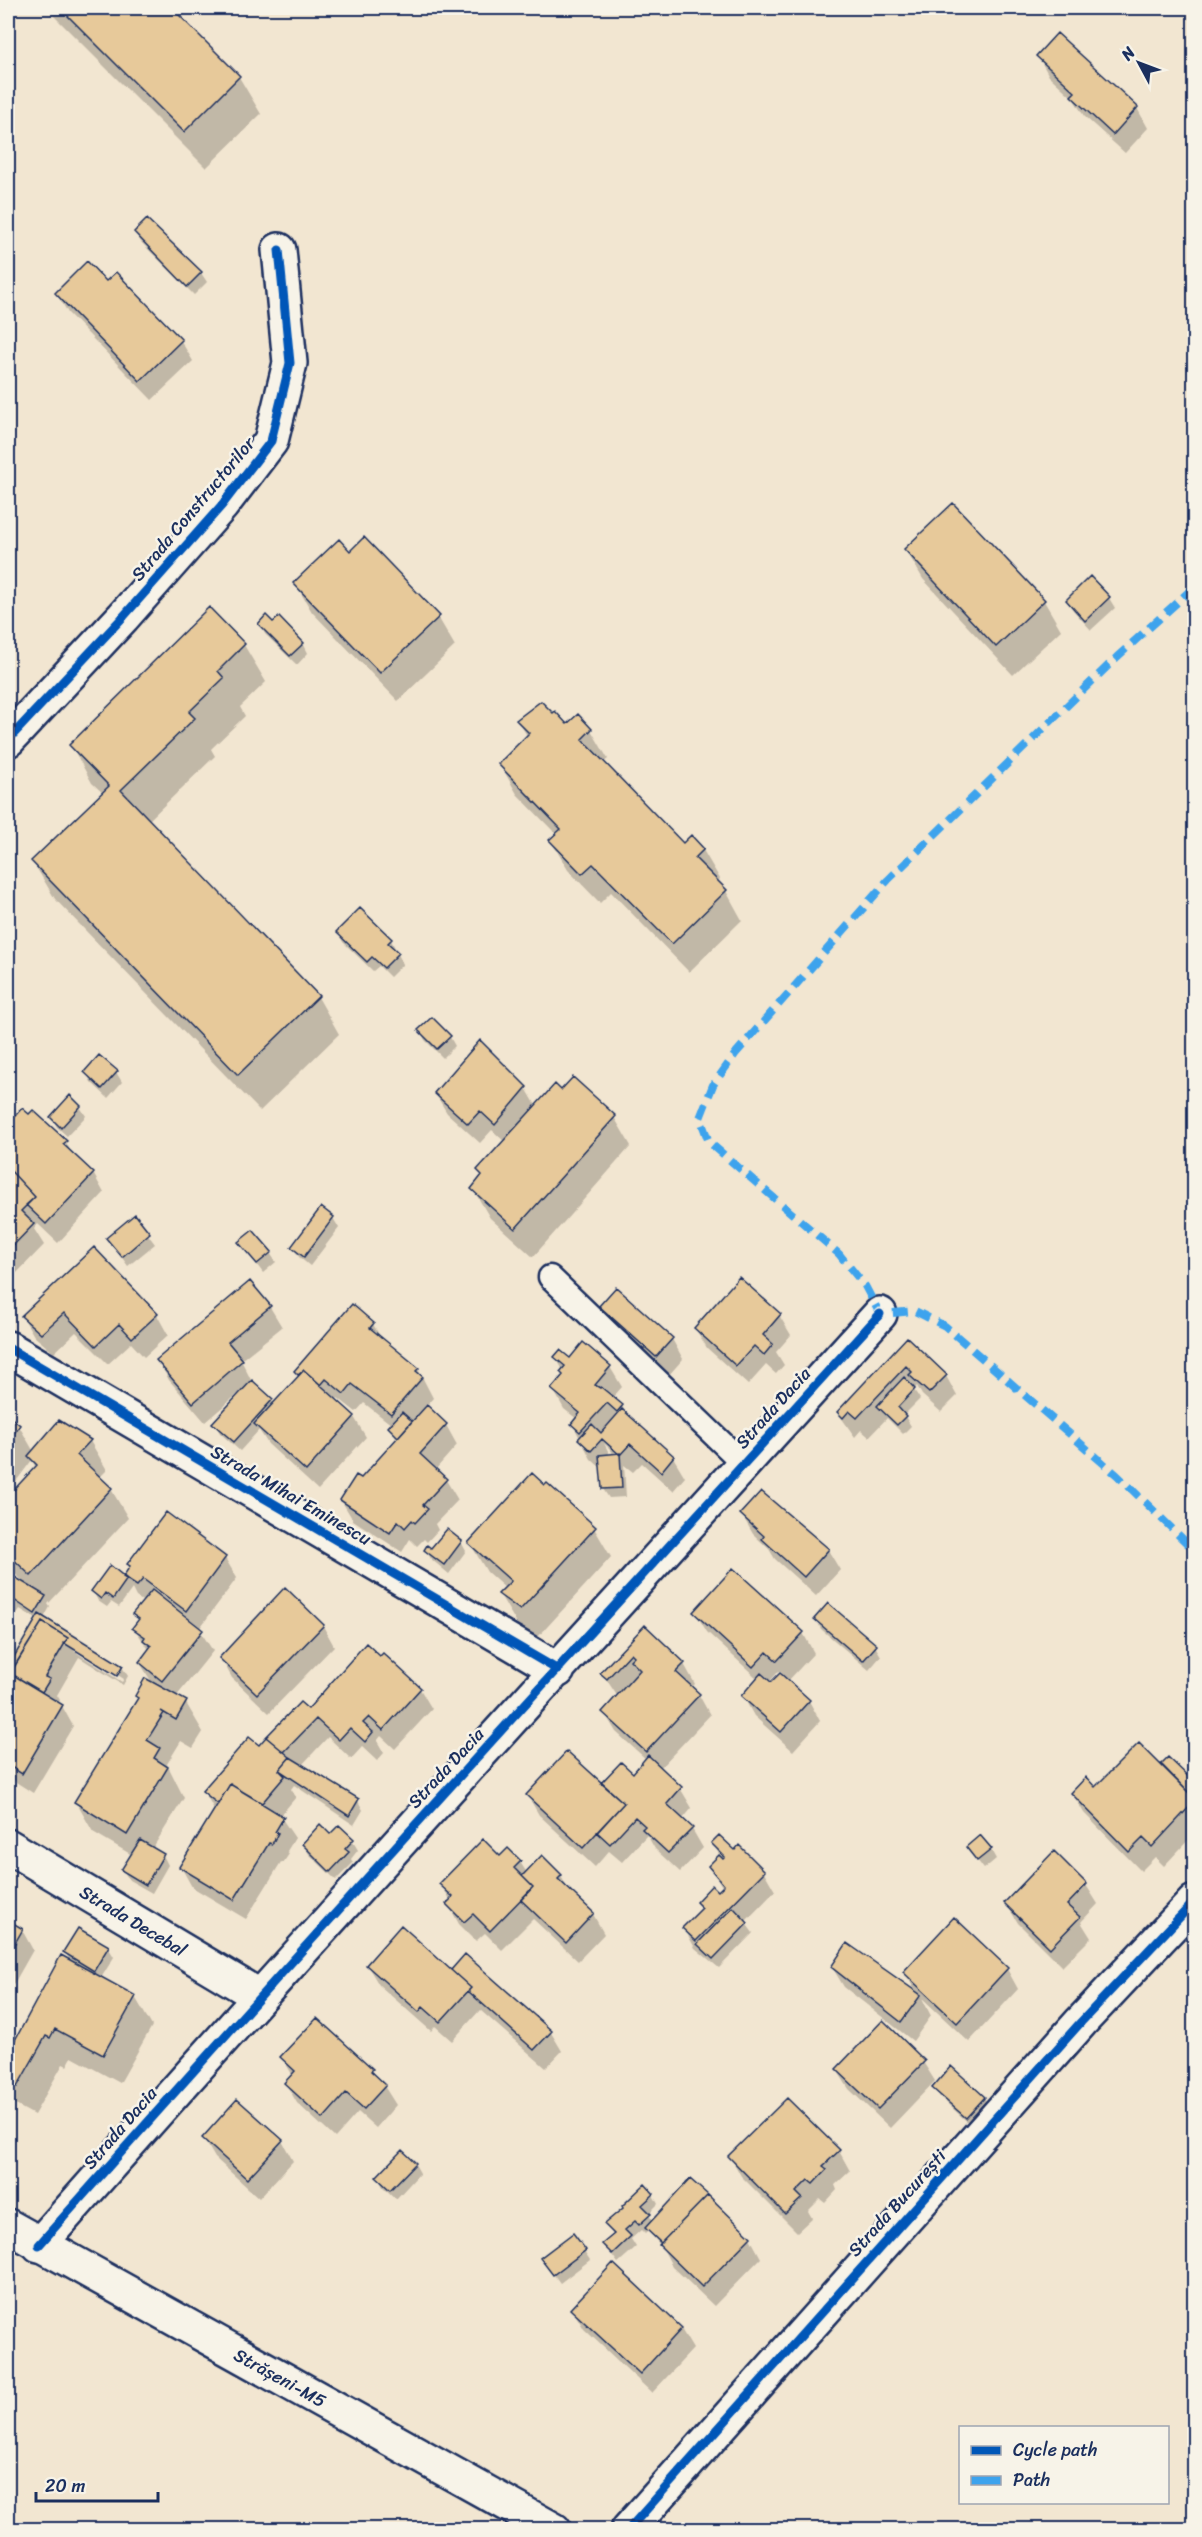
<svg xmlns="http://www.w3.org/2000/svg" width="1202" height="2537" viewBox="0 0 1202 2537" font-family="Sriracha,sans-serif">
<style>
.shadow{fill:#0003;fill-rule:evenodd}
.building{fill:#e7c99a;stroke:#1b2f5e;stroke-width:1.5}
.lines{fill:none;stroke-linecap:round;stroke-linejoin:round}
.lane-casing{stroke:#1b2f5e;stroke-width:27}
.street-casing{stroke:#1b2f5e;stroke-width:38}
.secondary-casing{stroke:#1b2f5e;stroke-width:38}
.lane{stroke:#f7f3e8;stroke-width:22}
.street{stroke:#f7f3e8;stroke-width:33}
.secondary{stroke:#f7f3e8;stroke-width:33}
.quiet{stroke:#3da3ed;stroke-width:8;stroke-dasharray:15 8;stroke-linecap:butt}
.cycleway-casing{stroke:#f7f3e8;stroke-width:13}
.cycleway{stroke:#0057b8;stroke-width:9}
.labels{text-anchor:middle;stroke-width:5;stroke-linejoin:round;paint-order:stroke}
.street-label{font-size:18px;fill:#1b2f5e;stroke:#f7f3e8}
</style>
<rect width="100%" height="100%" fill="#f2e6d1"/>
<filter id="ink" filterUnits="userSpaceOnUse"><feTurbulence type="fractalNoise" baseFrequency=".0167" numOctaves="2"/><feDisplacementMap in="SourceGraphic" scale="12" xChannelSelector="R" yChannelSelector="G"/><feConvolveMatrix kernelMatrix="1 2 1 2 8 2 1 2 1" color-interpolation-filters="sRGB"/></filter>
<g filter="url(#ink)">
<path class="shadow" d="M46,8H170L239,77L261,114L206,168Z
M1038,56L1137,108L1148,128L1125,153L1084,116L1073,98L1049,76Z
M135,233L201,273L207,282L194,295L141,242Z
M116,274L181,341L193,361L152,400L68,313L57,294L106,283Z
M953,505L1044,601L1061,630L1013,675L923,579L906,550Z
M350,553L438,617L455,646L398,701L312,612L295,583Z
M1090,578L1109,598L1115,608L1091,630L1073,610L1067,601Z
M209,609L244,645L266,682L240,707L245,716L211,749L215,756L148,821L318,997L339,1034L260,1111L55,899L33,862L104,794L92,783L71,745Z
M260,624L303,643L308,653L297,665L265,634Z
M529,710L567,726L591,730L608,759L603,763L683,845L691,837L703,850L720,879L717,882L726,891L742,920L689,972L611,892L600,903L568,870L551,841L557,835L517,794L500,764L528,737L518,721Z
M338,932L391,940L403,964L390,977L379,966L373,971L343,942Z
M420,1030L450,1037L455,1046L443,1058L425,1040Z
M86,1072H116L122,1082L108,1098L91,1082Z
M526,1088L537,1107L561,1092L614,1117L631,1146L533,1257L490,1218L473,1189L483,1177L479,1171L505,1142L492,1130L480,1143L447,1113L435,1093Z
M80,1107L86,1116L67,1136L57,1127L52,1117Z
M8,1113L66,1142L73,1156L93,1173L104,1193L58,1243L38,1224L34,1229L44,1245L8,1282Z
M322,1209L333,1218L339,1228L310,1266L299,1257L293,1247Z
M134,1216L155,1244L128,1266L108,1238Z
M240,1242L270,1253L276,1262L263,1273Z
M94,1249L157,1315L168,1335L144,1357L131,1343L108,1364L76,1332L54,1353L34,1336L23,1317Z
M250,1283L270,1307L282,1327L241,1360L252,1382L275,1404L299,1377L295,1371L373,1324L382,1340L418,1369L433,1398L426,1406L446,1425L457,1445L435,1470L446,1480L458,1500L435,1524L438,1530L427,1542L424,1539L417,1546L410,1539L402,1552L353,1520L341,1500L398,1440L390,1428L392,1425L364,1403L356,1412L338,1398L336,1401L354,1417L366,1437L318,1490L268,1444L259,1430L240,1451L220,1433L214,1423L242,1393L240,1392L205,1422L169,1380L158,1360Z
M601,1306L672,1339L683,1359L668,1376L612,1326Z
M779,1315L791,1335L776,1352L784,1365L776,1374L766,1365L748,1385L707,1348L695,1328Z
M907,1339L946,1376L957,1396L941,1412L922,1395L917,1386L914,1390L920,1399L904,1415L911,1426L903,1434L887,1418L869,1437L861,1430L855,1437L838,1413Z
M556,1358L610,1367L622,1387L612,1398L622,1406L628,1417L673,1457L685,1477L673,1491L642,1463L633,1472L624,1465L626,1497L609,1498L603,1489L602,1469L591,1459L573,1425L577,1419L564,1409L553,1389L564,1376L563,1370ZM604,1443L610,1449L614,1455H610Z
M8,1417L19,1426L34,1452L59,1422L90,1441L107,1470L99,1478L111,1489L128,1518L48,1604L50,1607L44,1618L122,1667L128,1676L123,1685L79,1657L57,1695L60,1700L58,1704L62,1706L73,1726L33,1793L8,1777V1670L38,1620L20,1609L8,1629V1575L27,1585L8,1567V1500L36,1468L32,1460L8,1492ZM74,1647L124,1679L122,1682L74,1651Z
M761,1493L828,1550L840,1570L816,1596L775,1559L769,1549L753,1534L742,1515Z
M594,1528L611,1557L537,1638L517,1624L500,1595L506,1589L487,1572L470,1543Z
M461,1542L466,1551L449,1574L431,1559L426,1550H432Z
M225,1558L237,1578L199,1629L213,1651L176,1697L186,1703L203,1732L193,1748L181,1741L167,1764L184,1798L152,1849L163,1855L168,1865L152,1893L129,1880L123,1870L132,1855L93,1832L76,1802L139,1700L136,1696L153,1684L140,1663L150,1651L134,1628L139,1622L134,1614L144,1602L136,1597L132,1589L119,1607L111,1602L107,1607L98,1601L93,1591L123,1579Z
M285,1589L323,1626L334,1646L269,1713L232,1678L221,1658Z
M695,1612L803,1633L814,1653L787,1682L809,1701L820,1721L793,1751L754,1716L743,1696L758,1679L707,1632ZM779,1671L782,1673L771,1684L769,1682Z
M816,1619L875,1646L881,1656L869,1670L821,1629Z
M645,1627L684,1664L695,1684L691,1688L699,1695L710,1715L660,1768L680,1788L692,1808L682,1820L692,1829L703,1848L680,1872L655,1849L647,1835L622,1862L609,1851L595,1867L539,1815L528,1796L602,1785L633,1775L646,1759L616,1732L604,1712L618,1697L602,1673Z
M383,1655L420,1689L432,1709L395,1749L381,1736L377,1741L384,1753L377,1761L362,1747L351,1759L328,1737L301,1766L358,1801L363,1810L354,1825L294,1785L291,1789L296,1797L280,1816L295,1838L287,1851L289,1854L283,1863L281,1862L246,1919L192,1887L181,1867L215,1811L204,1791Z
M1168,1759L1194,1784V1834L1164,1866L1155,1857L1141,1871L1084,1813L1072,1793L1166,1770L1163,1764Z
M331,1836L352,1840L358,1850L351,1859L353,1863L336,1880L309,1854L304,1845Z
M713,1843L735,1852L764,1872L775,1891L745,1922L753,1933L719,1968L695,1948L684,1928L702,1910L698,1902L718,1893L723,1888L710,1866L720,1856Z
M967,1847L991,1850L996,1859L984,1869Z
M500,1858L520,1862L527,1873L561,1876L570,1893L593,1914L604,1934L578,1961L533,1919L502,1950L485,1933L476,1941L459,1924L448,1904L451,1901L441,1884Z
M1086,1885L1098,1904L1081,1922L1091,1938L1062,1967L1018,1923L1006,1903Z
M8,1921L22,1930L33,1950L8,1994Z
M78,1930L108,1947L114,1957L101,1978L135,1997L152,2026L120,2083L72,2057L67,2066L63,2064L34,2115L14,2104L8,2093V2055L62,1957L71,1962L65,1952Z
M465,1956L550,2031L562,2051L546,2068L480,2010L452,2041L435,2026L431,2031L379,1985L367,1965L451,1972Z
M832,1967L917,1994L905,1972L1007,1969L1018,1989L969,2042L922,1998L931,2016L913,2041L844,1987Z
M282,2057L372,2070L384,2086L396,2105L376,2128L358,2112L335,2138L297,2103L286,2084L293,2076Z
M923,2062L935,2081L890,2128L849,2089L837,2070Z
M934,2088L984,2098L990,2107L972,2126L940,2097Z
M204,2139L282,2141L293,2161L259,2198L215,2158Z
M839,2151L850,2171L835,2185L837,2190L825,2203L820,2199L808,2211L812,2218L797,2232L741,2176L730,2156Z
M415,2164L420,2173L396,2199L383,2187L378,2177Z
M653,2195L658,2204L648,2214L653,2221L750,2238L761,2258L714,2306L672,2266L662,2247L648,2231L645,2234L641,2230L631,2239L636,2247L618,2263L604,2244L614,2236L606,2224Z
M584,2251L590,2260L560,2283L548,2267Z
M572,2309L681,2329L693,2349L652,2393L584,2329Z"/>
<path class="building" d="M60,8H172L240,76L184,132Z
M1057,33L1138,107L1113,135L1071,96L1075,92L1036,56Z
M147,219L202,272L187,287L134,232Z
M87,261L106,281L116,272L182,340L140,381L55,293Z
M953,503L1045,600L996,647L904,549Z
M364,537L440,616L380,673L293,583L339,539L350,551Z
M1090,576L1110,597L1085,621L1066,600Z
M209,607L245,644L218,671L224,678L189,712L195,718L121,790L319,996L238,1075L31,861L109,786L69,745Z
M266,615L273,622L279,617L304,643L290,656L258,624Z
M541,701L553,713L555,711L567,724L578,714L592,729L582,739L683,843L691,835L704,849L695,858L727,890L672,944L593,864L582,874L549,840L561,829L498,764L529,733L516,720Z
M360,908L392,939L388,943L399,953L384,968L372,957L367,962L336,932Z
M432,1017L451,1036L437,1049L418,1030Z
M480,1040L527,1087L495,1125L480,1111L468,1124L434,1093Z
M99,1055L118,1071L102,1089L84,1072Z
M573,1077L616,1116L515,1229L471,1189L482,1175L477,1170L555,1084L561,1090Z
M70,1095L81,1106L61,1128L50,1117Z
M22,1108L29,1114L33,1110L67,1141L63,1144L94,1173L46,1224L26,1205L35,1197L8,1168V1111L15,1116Z
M8,1168L35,1197L21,1211L34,1224L8,1251Z
M321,1207L334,1217L304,1257L291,1247Z
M135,1214L150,1233L122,1257L106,1238Z
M253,1230L272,1252L257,1264L238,1242Z
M94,1247L158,1314L132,1338L119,1324L96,1346L64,1313L41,1334L21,1316Z
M739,1277L781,1314L763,1335L773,1344L764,1355L754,1346L736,1366L694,1328Z
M250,1281L271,1306L228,1342L243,1360L193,1403L156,1360Z
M616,1287L673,1338L656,1357L599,1306Z
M352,1304L374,1323L370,1328L419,1368L416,1371L423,1377L391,1414L352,1384L344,1394L326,1379L321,1385L304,1370L298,1375L294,1371Z
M907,1337L947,1375L929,1393L909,1375L912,1372L906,1366L857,1418L849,1411L843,1418L837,1412Z
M583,1342L611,1366L595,1385L600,1388L601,1387L623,1405L617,1412L607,1403L580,1432L571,1424L580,1413L551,1389L563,1375L560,1372L565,1366L554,1357L560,1350L570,1358Z
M304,1370L355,1416L306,1471L254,1424Z
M904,1377L915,1389L898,1407L906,1416L897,1425L877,1406Z
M252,1380L273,1399L234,1442L212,1423Z
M427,1405L447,1424L420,1454L447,1479L423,1505L428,1509L415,1523L412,1520L405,1528L398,1521L390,1533L340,1500L356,1475L361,1478Z
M622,1409L674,1456L661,1472L630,1444L620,1455L602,1439L591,1451L578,1439L592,1424L601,1433Z
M402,1412L412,1421L398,1437L388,1427Z
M8,1415L20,1425L8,1442Z
M59,1420L91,1440L77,1455L112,1488L31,1576L8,1554V1496L37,1465L28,1456Z
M620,1453L622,1488L602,1489L599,1455Z
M532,1473L545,1485L547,1483L596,1527L520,1610L498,1594L511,1581L468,1543Z
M761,1491L829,1549L804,1577L762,1539L764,1536L740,1514Z
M166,1512L226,1557L186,1611L143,1579L137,1586L123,1577L130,1566L127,1564Z
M447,1529L462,1541L444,1565L424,1550L427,1545L431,1548Z
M110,1565L127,1579L113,1599L105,1593L101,1599L91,1591Z
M733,1568L804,1632L777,1661L767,1652L753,1667L693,1612Z
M8,1573L46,1596L35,1614L14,1600L8,1611Z
M285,1587L324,1625L257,1694L219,1658Z
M152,1590L203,1630L162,1681L139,1662L151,1646L143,1640L145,1637L132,1628L139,1619L132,1614Z
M828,1603L877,1645L863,1661L814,1619Z
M39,1614L123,1666L117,1676L64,1643L68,1638L42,1622L8,1677V1667Z
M42,1622L68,1638L45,1677L50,1679L42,1692L10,1673Z
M645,1625L685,1663L676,1672L700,1694L646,1752L602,1712L640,1670L630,1660L634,1656L631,1653L607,1679L600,1673Z
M366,1643L380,1656L383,1653L421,1688L383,1730L369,1717L363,1723L373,1732L365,1742L350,1728L339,1740L316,1719L284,1752L266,1737L300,1702L308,1709Z
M10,1673L63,1705L22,1774L8,1765V1678Z
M761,1673L771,1682L780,1673L810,1700L781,1732L741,1696Z
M145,1678L187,1701L176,1720L161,1711L164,1713L147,1740L160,1748L154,1758L168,1767L127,1835L74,1802L138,1698L135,1696Z
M249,1737L259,1745L266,1737L290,1757L279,1770L285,1776L262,1803L230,1784L218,1804L202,1791Z
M1139,1743L1194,1798V1802L1152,1847L1143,1838L1129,1852L1071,1793L1086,1777L1095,1787Z
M567,1751L624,1803L583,1848L526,1795Z
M648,1755L682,1787L667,1804L693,1828L668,1853L642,1829L645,1826L635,1817L610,1844L597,1832L624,1803L601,1783L621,1762L633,1773Z
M290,1757L359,1799L349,1816L279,1770Z
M1168,1757L1194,1782V1798L1161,1764Z
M230,1784L284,1817L275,1832L278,1833L272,1844L269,1843L234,1900L179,1867Z
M320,1824L330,1834L339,1825L354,1839L345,1849L349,1852L330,1872L302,1844Z
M719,1835L735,1850L739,1845L765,1871L696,1941L682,1928L702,1908L696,1902L712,1885L718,1891L724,1885L708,1866L719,1855L723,1859L725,1857L711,1843Z
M980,1835L992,1849L977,1861L966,1847Z
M483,1839L500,1856L508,1848L521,1861L514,1868L533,1887L490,1931L473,1914L464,1922L446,1904L453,1897L439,1884Z
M140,1840L164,1854L146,1885L121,1870Z
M1054,1851L1087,1884L1067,1905L1080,1917L1050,1948L1004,1903Z
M542,1855L562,1875L558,1879L594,1913L566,1943L521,1900L533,1887L522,1876Z
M733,1907L748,1923L713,1959L697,1944Z
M954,1917L1008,1968L957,2023L903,1972Z
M8,1920L23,1929L8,1955Z
M401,1925L471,1988L440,2022L423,2007L419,2012L366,1965Z
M78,1928L109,1946L94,1971L63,1952Z
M847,1943L921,1995L901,2022L831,1967Z
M465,1954L552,2031L534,2050L468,1991L471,1988L451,1970Z
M61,1955L136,1996L103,2055L55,2029L50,2038L46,2036L17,2087L8,2082V2053Z
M317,2018L373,2069L371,2071L386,2085L364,2109L346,2093L323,2119L284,2083L295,2071L280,2057Z
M883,2020L925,2061L878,2109L836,2069Z
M951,2066L985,2097L966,2118L932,2088Z
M787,2098L840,2150L823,2166L827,2169L813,2184L808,2180L796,2192L802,2198L785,2214L728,2156Z
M237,2099L283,2140L247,2179L202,2138Z
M402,2150L416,2163L390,2190L376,2177Z
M690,2179L708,2195L661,2243L645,2228Z
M645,2184L654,2194L642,2205L651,2214L639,2225L635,2221L625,2230L631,2236L612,2254L602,2244L614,2234L604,2224L623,2208L622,2206Z
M708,2195L751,2237L702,2287L659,2245Z
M573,2233L586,2250L553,2275L540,2258Z
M613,2263L682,2328L640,2374L570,2309Z"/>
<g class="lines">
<defs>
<path id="lane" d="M550,1277L744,1464"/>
<path id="street" d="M8,740L123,617L222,505L271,441L290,363L279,250
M8,1348L558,1670
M8,1846L259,1996
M39,2245C315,1932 599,1624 880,1314
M628,2530L1081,2022L1194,1902"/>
<path id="secondary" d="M8,2226L554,2530"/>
</defs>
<use href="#lane" class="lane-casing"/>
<use href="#street" class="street-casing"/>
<use href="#secondary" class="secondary-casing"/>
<use href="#lane" class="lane"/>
<use href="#street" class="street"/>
<use href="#secondary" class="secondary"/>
<path class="quiet" d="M1194,587L1117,657L888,880L736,1053L713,1085L700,1118L709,1142L839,1254L865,1286L880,1314L915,1311L945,1326L1117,1475L1194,1550"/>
<defs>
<path id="cycleway" d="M8,740L123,617L222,505L271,441L290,363L279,250
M8,1348L558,1670
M39,2245C315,1932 599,1624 880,1314
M628,2530L1081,2022L1194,1902"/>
</defs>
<use href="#cycleway" class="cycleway-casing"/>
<use href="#cycleway" class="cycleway"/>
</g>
</g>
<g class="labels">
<g class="street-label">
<text transform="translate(193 509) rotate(-50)" y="6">Strada Constructorilor</text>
<text transform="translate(773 1408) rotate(-48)" y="6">Strada Dacia</text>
<text transform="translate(291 1495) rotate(30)" y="6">Strada Mihai Eminescu</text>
<text transform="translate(446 1768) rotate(-47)" y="6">Strada Dacia</text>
<text transform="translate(133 1921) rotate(31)" y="6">Strada Decebal</text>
<text transform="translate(120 2128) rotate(-49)" y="6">Strada Dacia</text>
<text transform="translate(897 2203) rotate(-48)" y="6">Strada București</text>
<text transform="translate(280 2378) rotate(29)" y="6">Strășeni-M5</text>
</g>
</g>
<rect width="1202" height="2537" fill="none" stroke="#f7f3e8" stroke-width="30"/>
<rect x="15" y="15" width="1172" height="2507" fill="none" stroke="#1b2f5e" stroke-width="2" filter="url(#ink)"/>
<rect x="959" y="2426" width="210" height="78" fill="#f7f3e8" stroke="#9fa5b1" stroke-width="1.5"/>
<rect x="971" y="2446" width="30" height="9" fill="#0057b8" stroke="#9fa5b1" stroke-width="1.5"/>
<text x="1013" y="2456" font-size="18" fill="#1b2f5e">Cycle path</text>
<rect x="971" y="2476" width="30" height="9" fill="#3da3ed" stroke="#9fa5b1" stroke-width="1.5"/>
<text x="1013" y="2486" font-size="18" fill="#1b2f5e">Path</text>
<g transform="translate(1139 63) rotate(311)" stroke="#f7f3e8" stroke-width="4.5" paint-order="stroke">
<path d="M0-4.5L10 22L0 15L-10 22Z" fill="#1b2f5e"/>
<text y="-9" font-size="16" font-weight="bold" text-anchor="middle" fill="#1b2f5e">N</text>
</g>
<path d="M36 2492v9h122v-9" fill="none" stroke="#1b2f5e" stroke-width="3"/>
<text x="45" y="2492" font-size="18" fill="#1b2f5e" stroke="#f7f3e8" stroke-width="4.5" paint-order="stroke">20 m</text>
</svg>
